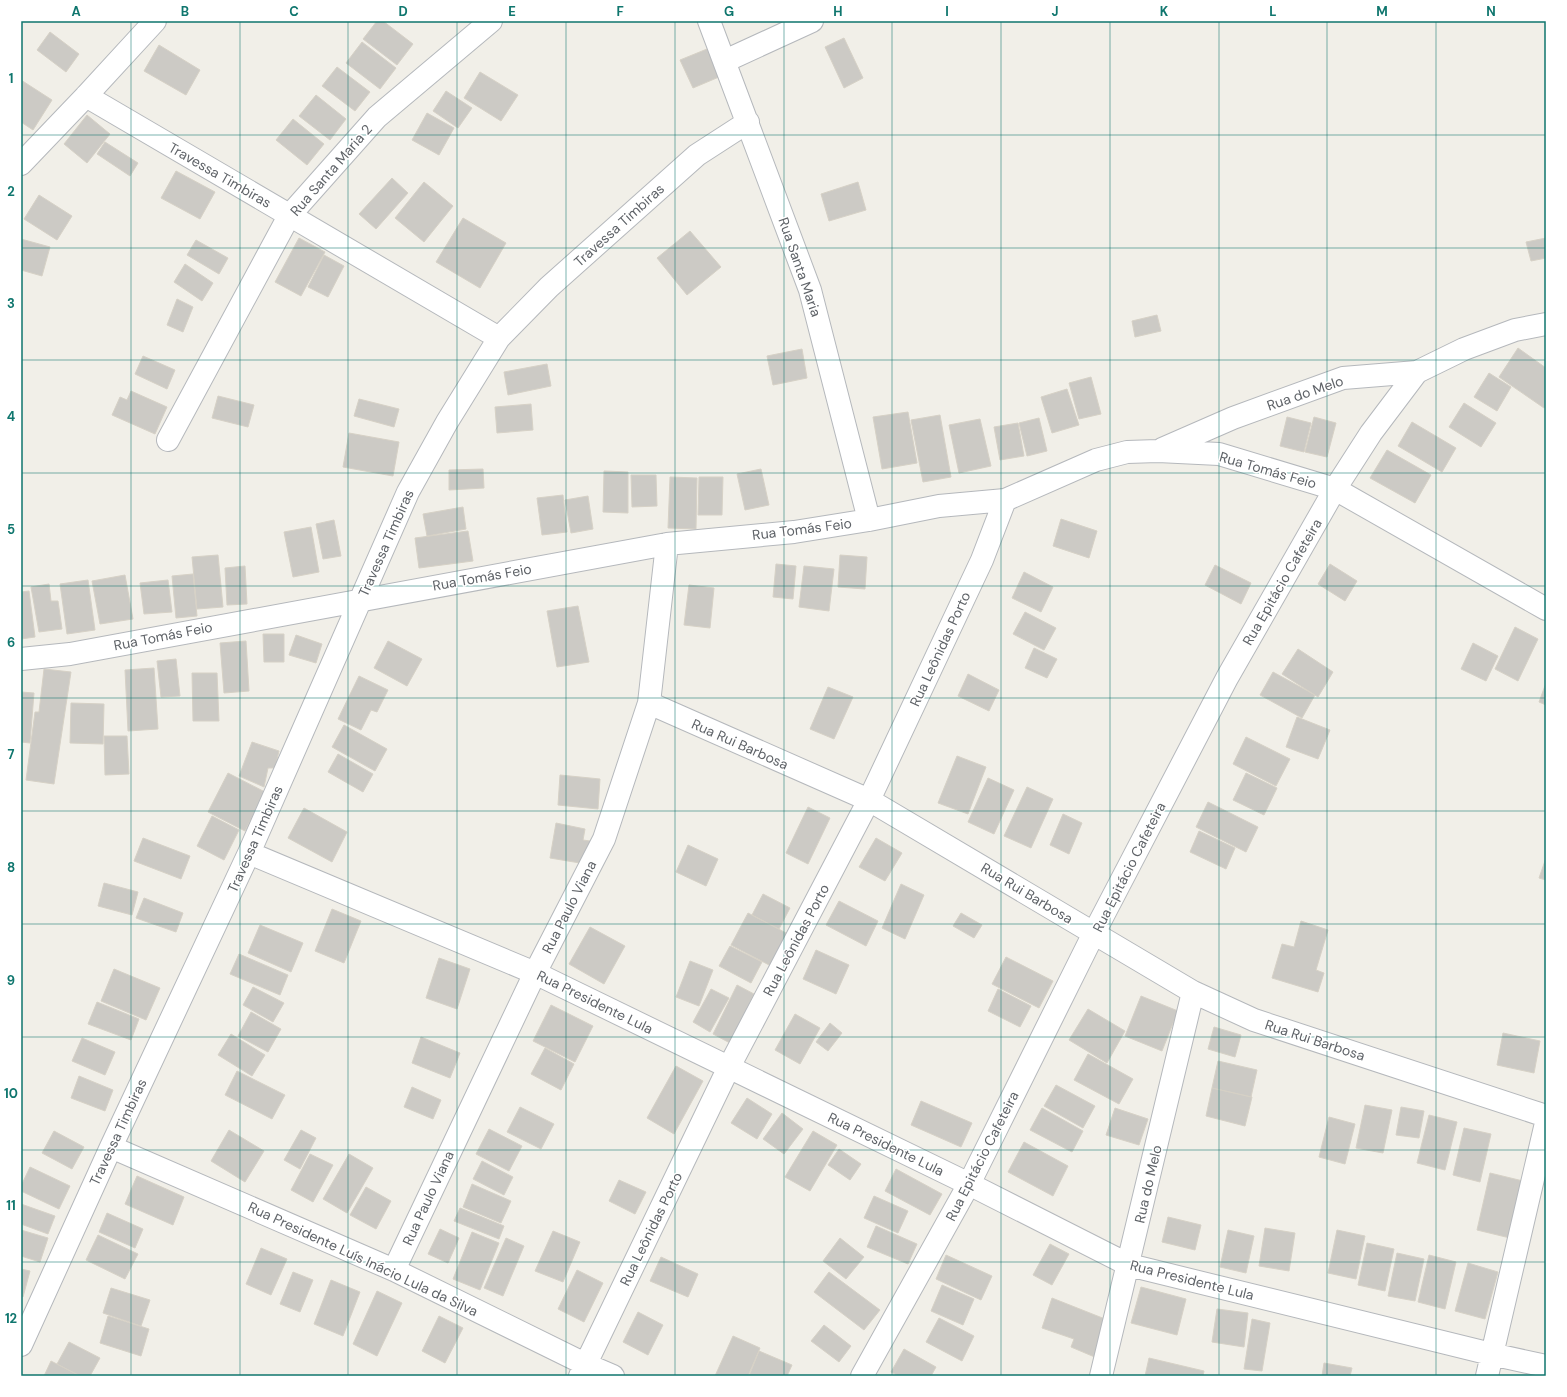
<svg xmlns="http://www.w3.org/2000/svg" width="1567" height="1397" viewBox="0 0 1567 1397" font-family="'DM Sans',sans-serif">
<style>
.building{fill:#cccac5;stroke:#d6d1c6}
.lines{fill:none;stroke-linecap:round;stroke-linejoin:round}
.minor-casing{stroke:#b5b8bc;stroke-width:24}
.minor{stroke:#fff;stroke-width:22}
.grid{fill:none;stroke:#0f766e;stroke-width:1;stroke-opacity:0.55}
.labels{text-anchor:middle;stroke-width:3;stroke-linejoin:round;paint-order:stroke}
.street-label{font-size:14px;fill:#5f6368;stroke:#fff}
.neatline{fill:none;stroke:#0f766e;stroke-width:1.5}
.grid-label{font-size:13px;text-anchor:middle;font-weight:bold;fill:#0f766e}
</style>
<rect width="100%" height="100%" fill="#f1efe8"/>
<path class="building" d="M377,21H383L413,44L397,65L363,39Z
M50,32L79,54L66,72L37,50Z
M844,38L863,78L844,88L825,47Z
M362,42L396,68L380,89L346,63Z
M159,45L200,70L186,95L144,71Z
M707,49L719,77L693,88L680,60Z
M337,67L370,92L355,111L322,86Z
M480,72L518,95L501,121L464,98Z
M21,80L52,100L33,130L21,122Z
M446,91L472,108L458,128L433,111Z
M316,95L346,119L330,140L299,116Z
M427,113L454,128L439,155L412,140Z
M87,115L110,134L87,163L64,144Z
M293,119L324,144L307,165L276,140Z
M105,142L138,163L130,176L97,154Z
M176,171L215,192L200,219L161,198Z
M392,178L408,193L376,229L359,214Z
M424,182L453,206L424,242L395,218Z
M858,182L866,210L829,221L821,194Z
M39,195L72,216L57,240L24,219Z
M463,218L506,243L480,288L436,262Z
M690,231L721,267L687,295L657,258Z
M299,238L325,252L301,296L275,282Z
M1546,238V258L1531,261L1526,242Z
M21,239L50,247L42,276L21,270Z
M196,240L228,258L219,274L187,255Z
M324,255L344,266L328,297L308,287Z
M185,264L213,283L202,301L174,282Z
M177,299L193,307L183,332L167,325Z
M1157,315L1161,331L1135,337L1132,321Z
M1518,348L1546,368V406L1544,408L1499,377Z
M802,349L807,378L773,385L767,356Z
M143,356L175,370L167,389L135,374Z
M547,364L551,386L508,395L504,372Z
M1489,373L1511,387L1497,411L1474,397Z
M1091,377L1101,414L1079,419L1069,383Z
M1067,389L1079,425L1052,433L1041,397Z
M131,391L167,407L155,434L112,415L120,397L127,400Z
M218,396L254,405L248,427L212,418Z
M359,399L399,409L394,427L354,416Z
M1464,403L1496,423L1481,447L1449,427Z
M531,404L533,430L497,433L495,407Z
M908,412L917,463L882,469L873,417Z
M940,415L951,477L923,482L911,420Z
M1287,417L1311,423L1304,452L1280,446Z
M1314,417L1336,423L1327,457L1305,452Z
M1039,418L1047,451L1027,456L1019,423Z
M980,419L991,466L959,473L949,425Z
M1412,422L1456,448L1442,472L1398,446Z
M1018,423L1024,456L1000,460L994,427Z
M349,433L399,442L393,476L343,467Z
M1387,450L1431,475L1415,503L1370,478Z
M483,469L484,488L449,490V470Z
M761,469L769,505L745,510L737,474Z
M604,471L628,472V513L603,512Z
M631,475H656L657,506L632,507Z
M670,477L697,478L696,529L668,528Z
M699,477H723L722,515H698Z
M563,495L567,532L542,535L537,498Z
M588,496L593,529L571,533L565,500Z
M463,507L466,529L427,536L423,514Z
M1061,519L1097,531L1089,558L1053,546Z
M334,520L341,556L323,559L316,524Z
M311,527L319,572L293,577L284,532Z
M468,531L473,561L419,568L415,538Z
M218,555L223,607L197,609L192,557Z
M840,555L867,557L865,589L838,587Z
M776,564L796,566L793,599L773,597Z
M1330,564L1357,581L1345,601L1318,584Z
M1215,565L1251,583L1241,604L1205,585Z
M245,566L247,604L227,605L225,568Z
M804,566L834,569L829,611L799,607Z
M1024,572L1053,587L1041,612L1012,598Z
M193,574L197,616L176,618L172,576Z
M125,575L133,619L100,624L92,581Z
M88,580L95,630L67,634L60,584Z
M168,580L172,612L144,614L140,583Z
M49,584L51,601H58L62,629L39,632L31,587Z
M689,585L714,588L710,628L684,625Z
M29,591L35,637L21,639V592Z
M578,606L589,662L557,667L547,611Z
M1025,612L1056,628L1044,650L1013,634Z
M1515,627L1538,639L1518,681L1495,669Z
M263,634H284V662H264Z
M296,635L322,644L316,663L289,655Z
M246,641L249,691L224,693L220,643Z
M388,641L422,659L407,686L374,668Z
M1473,643L1498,656L1486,681L1461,669Z
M1034,648L1057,659L1047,678L1025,668Z
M1298,649L1333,672L1318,697L1282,674Z
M176,659L180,696L161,697L157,661Z
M154,668L158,729L128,731L125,670Z
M44,669L71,672L54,784L26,780L35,712H39Z
M1273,672L1315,695L1302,718L1260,695Z
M192,673H217L219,721H193Z
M968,674L999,690L989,711L958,696Z
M359,676L388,690L377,712L371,710L361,730L338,719Z
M1546,683V705L1539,702Z
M828,687L853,697L834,739L810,729Z
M21,692L34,693L30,743L21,742Z
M71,703L104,704L103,744L70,743Z
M1297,717L1330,730L1318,759L1286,747Z
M344,725L387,749L375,771L332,747Z
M104,736H127L129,774L105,775Z
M1246,737L1290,759L1276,786L1233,764Z
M252,742L279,751L275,768H268L264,787L239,776Z
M338,754L373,774L363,792L328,772Z
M957,756L986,767L968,814L938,803Z
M228,773L265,792L245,831L208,812Z
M1246,773L1277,788L1264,815L1233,800Z
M560,775L600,779L598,809L558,805Z
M988,778L1014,790L994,834L968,822Z
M1027,787L1053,799L1031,848L1004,836Z
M1208,802L1258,827L1246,852L1196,827Z
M808,807L830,818L808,864L786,853Z
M304,808L347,832L332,862L288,838Z
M1063,814L1082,823L1069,854L1050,845Z
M212,816L239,830L224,860L197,846Z
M556,823L585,829L583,840L590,841L586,864L550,858Z
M1199,831L1235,848L1226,869L1190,852Z
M143,838L190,856L181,879L134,861Z
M876,838L902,853L885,881L859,867Z
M688,845L718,859L706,886L676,872Z
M1546,858V880L1539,878Z
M104,883L138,892L132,915L98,906Z
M901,884L924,895L905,939L882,928Z
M763,894L790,908L779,929L752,915Z
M144,898L183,913L176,932L136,918Z
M839,901L878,921L866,946L826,925Z
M332,909L361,921L344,963L315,951Z
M748,913L788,934L771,966L731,945Z
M961,913L982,925L974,938L953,926Z
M1301,921L1328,930L1316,970L1324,973L1318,992L1272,978L1282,944L1294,947Z
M260,925L303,943L291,972L248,953Z
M590,927L625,946L604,984L569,964Z
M730,946L762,962L751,983L719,966Z
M816,950L849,965L836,994L803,979Z
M239,954L288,975L280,995L230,974Z
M1006,957L1053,981L1039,1008L992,984Z
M439,958L470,969L457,1009L426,998Z
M690,961L713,970L699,1006L676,997Z
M114,969L160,988L146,1020L101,1001Z
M737,985L754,994L730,1043L713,1034Z
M253,987L284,1003L273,1022L243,1005Z
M711,989L729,998L710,1032L693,1022Z
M998,989L1031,1006L1020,1027L988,1011Z
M1141,996L1178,1011L1162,1051L1125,1036Z
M97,1002L139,1019L131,1040L88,1024Z
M551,1005L593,1026L575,1062L533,1041Z
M1088,1009L1125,1031L1107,1063L1069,1040Z
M251,1012L281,1029L268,1052L238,1036Z
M795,1014L820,1028L800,1064L775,1050Z
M830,1023L842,1033L828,1051L816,1042Z
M1214,1027L1241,1035L1235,1057L1208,1049Z
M1503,1033L1540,1041L1534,1073L1497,1065Z
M231,1034L265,1055L252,1076L218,1055Z
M421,1037L460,1053L450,1078L412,1063Z
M82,1038L115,1052L105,1075L72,1061Z
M545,1048L574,1064L561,1090L531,1074Z
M1088,1054L1133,1079L1119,1104L1074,1080Z
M1218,1061L1257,1070L1251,1097L1212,1088Z
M676,1066L703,1081L674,1134L647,1118Z
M237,1071L285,1095L272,1119L225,1095Z
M79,1076L113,1090L105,1111L71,1098Z
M1056,1085L1095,1106L1083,1128L1044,1106Z
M412,1087L441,1100L433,1119L404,1107Z
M1212,1088L1252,1097L1245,1126L1206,1116Z
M747,1098L772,1114L757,1139L731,1123Z
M921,1101L972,1123L961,1147L911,1125Z
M1365,1105L1392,1110L1383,1153L1356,1148Z
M520,1107L554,1124L541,1149L507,1132Z
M1401,1107L1424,1111L1419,1138L1396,1135Z
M1042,1108L1083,1131L1072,1152L1030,1130Z
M1115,1108L1148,1119L1139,1145L1106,1135Z
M782,1113L803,1129L784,1154L763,1139Z
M1429,1115L1457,1122L1445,1170L1417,1163Z
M1329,1117L1355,1124L1345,1164L1319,1157Z
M1464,1128L1491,1134L1480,1182L1453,1175Z
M489,1129L522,1146L509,1171L476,1154Z
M229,1130L264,1151L245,1182L211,1161Z
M301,1130L316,1138L300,1169L284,1160Z
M54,1131L84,1147L72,1169L42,1153Z
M813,1131L837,1145L810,1191L785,1177Z
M1024,1142L1068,1166L1053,1196L1008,1172Z
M839,1149L861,1164L850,1180L828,1165Z
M310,1154L333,1165L313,1202L291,1190Z
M349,1154L373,1168L347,1213L323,1199Z
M482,1161L513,1177L504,1195L473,1179Z
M30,1167L70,1186L59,1209L21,1191V1186Z
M896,1169L942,1194L930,1215L885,1191Z
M1490,1173L1523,1181L1510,1238L1477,1230Z
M137,1176L184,1197L173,1225L125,1204Z
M619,1180L646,1192L635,1214L609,1201Z
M472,1184L511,1201L501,1223L463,1207Z
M366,1187L391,1201L376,1229L350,1215Z
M874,1196L908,1211L898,1233L864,1218Z
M21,1204L55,1216L48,1234L21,1224Z
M460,1208L504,1226L499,1239L454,1221Z
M107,1213L143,1229L135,1248L99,1232Z
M1168,1217L1201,1225L1195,1250L1162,1242Z
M876,1226L917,1244L908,1264L867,1247Z
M1265,1228L1295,1233L1289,1271L1259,1266Z
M440,1229L459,1238L448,1263L428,1254Z
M21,1230L48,1238L40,1262L21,1256Z
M1228,1230L1254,1236L1246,1273L1220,1267Z
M1337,1230L1365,1236L1356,1279L1328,1273Z
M553,1231L580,1242L563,1282L535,1271Z
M472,1232L499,1243L480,1290L453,1279Z
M98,1235L138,1254L125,1279L86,1260Z
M506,1238L524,1246L503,1296L484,1288Z
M840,1238L864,1257L846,1279L823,1261Z
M1367,1243L1394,1249L1385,1291L1358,1285Z
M1050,1244L1069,1254L1052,1285L1033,1275Z
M261,1248L287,1259L271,1295L246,1284Z
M1397,1253L1424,1259L1415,1301L1388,1296Z
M946,1255L992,1276L981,1300L936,1279Z
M1429,1255L1456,1262L1445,1309L1418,1302Z
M661,1257L698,1274L688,1297L650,1281Z
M1468,1263L1498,1272L1485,1319L1455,1311Z
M21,1269L30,1271L23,1297L21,1296Z
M577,1270L603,1283L584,1322L558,1309Z
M293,1272L313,1280L300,1312L280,1304Z
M829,1272L880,1310L864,1330L814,1292Z
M331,1280L360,1292L343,1336L314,1324Z
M942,1285L974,1299L963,1325L931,1311Z
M1141,1287L1186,1299L1177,1335L1131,1323Z
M111,1288L150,1300L141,1326L103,1313Z
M377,1291L402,1303L377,1356L353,1344Z
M1052,1298L1105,1319L1097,1358L1071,1347L1074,1339L1042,1328Z
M1217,1309L1248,1313L1244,1347L1212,1342Z
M638,1312L663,1325L648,1355L623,1342Z
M108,1316L149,1329L141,1356L100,1343Z
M439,1316L463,1328L445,1363L422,1351Z
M939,1318L974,1336L962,1361L926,1342Z
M1252,1319L1270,1323L1262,1371L1244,1369Z
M824,1325L851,1346L839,1362L811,1341Z
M733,1336L760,1348L748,1376H715Z
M69,1342L100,1358L90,1376H80L57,1364Z
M904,1349L936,1367L931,1376H899L891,1372Z
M759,1351L792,1365L787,1376H749Z
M1149,1358L1204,1371L1203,1376H1145Z
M51,1361L80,1376H44Z
M1324,1363L1352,1368L1350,1376H1322Z"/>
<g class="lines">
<defs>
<path id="minor" d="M709,21L810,290L869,520
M725,61L812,21
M86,96L499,338
M21,164L86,96L155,21
M168,440L289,216L377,117L491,21
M1162,449L1233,418L1343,378L1417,372L1464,349L1515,330L1546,324
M21,659L70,654L667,544L794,532L869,520L939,506L1005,500L1096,460L1127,452L1158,451L1219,454L1335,489L1546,609
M649,703L869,800L1193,992L1254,1020L1546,1116
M249,853L535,973L969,1184L1129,1265L1491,1354L1546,1366
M111,1147L394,1270L585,1364L613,1376
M394,1270L535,973L604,839L649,703L667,544
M21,1345L111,1147L249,853L408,492L447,422L499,338L549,287L697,155L748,122
M580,1376L729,1067L869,800L982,560L1005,500
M862,1376L969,1184L1094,933L1227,678L1335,489L1371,433L1417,372
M1101,1376L1193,992
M1487,1376L1546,1123"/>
</defs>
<use href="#minor" class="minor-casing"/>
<use href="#minor" class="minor"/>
</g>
<path class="grid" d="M131,21V1376M240,21V1376M348,21V1376M457,21V1376M566,21V1376M675,21V1376M784,21V1376M892,21V1376M1001,21V1376M1110,21V1376M1219,21V1376M1327,21V1376M1436,21V1376M21,135H1546M21,248H1546M21,360H1546M21,473H1546M21,586H1546M21,698H1546M21,811H1546M21,924H1546M21,1037H1546M21,1150H1546M21,1262H1546"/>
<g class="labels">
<g class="street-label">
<text transform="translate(331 170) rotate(-49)" y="5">Rua Santa Maria 2</text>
<text transform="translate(220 175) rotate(30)" y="5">Travessa Timbiras</text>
<text transform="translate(619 225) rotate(-42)" y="5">Travessa Timbiras</text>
<text transform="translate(800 267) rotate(71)" y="5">Rua Santa Maria</text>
<text transform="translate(1305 393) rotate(-19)" y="5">Rua do Melo</text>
<text transform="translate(1268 470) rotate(16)" y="5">Rua Tomás Feio</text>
<text transform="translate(802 529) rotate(-7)" y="5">Rua Tomás Feio</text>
<text transform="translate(386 543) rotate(-66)" y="5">Travessa Timbiras</text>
<text transform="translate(482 577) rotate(-10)" y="5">Rua Tomás Feio</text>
<text transform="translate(1282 582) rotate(-60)" y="5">Rua Epitácio Cafeteira</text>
<text transform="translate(163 636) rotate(-11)" y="5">Rua Tomás Feio</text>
<text transform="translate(940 649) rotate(-65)" y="5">Rua Leônidas Porto</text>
<text transform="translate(740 744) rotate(24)" y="5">Rua Rui Barbosa</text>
<text transform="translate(255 839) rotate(-66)" y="5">Travessa Timbiras</text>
<text transform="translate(1129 867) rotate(-63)" y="5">Rua Epitácio Cafeteira</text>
<text transform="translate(1027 893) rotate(31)" y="5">Rua Rui Barbosa</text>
<text transform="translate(569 907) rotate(-63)" y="5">Rua Paulo Viana</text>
<text transform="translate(796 940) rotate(-62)" y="5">Rua Leônidas Porto</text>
<text transform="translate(595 1002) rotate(26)" y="5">Rua Presidente Lula</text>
<text transform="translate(1315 1040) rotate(18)" y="5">Rua Rui Barbosa</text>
<text transform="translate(118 1132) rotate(-65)" y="5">Travessa Timbiras</text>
<text transform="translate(886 1144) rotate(26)" y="5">Rua Presidente Lula</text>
<text transform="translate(982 1156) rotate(-63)" y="5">Rua Epitácio Cafeteira</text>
<text transform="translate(1148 1184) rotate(-77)" y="5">Rua do Melo</text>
<text transform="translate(428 1198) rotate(-65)" y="5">Rua Paulo Viana</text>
<text transform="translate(651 1229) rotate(-64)" y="5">Rua Leônidas Porto</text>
<text transform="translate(363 1259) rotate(25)" y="5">Rua Presidente Luís Inácio Lula da Silva</text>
<text transform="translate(1192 1280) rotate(14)" y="5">Rua Presidente Lula</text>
</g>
</g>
<rect width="1567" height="1397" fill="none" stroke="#ffffff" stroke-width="44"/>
<rect x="22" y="22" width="1523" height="1353" class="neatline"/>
<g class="grid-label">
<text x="76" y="16">A</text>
<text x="185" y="16">B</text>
<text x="294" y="16">C</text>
<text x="403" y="16">D</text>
<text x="512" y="16">E</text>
<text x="620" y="16">F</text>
<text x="729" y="16">G</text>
<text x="838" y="16">H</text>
<text x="947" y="16">I</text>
<text x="1055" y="16">J</text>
<text x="1164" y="16">K</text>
<text x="1273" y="16">L</text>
<text x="1382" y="16">M</text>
<text x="1491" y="16">N</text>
<text x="11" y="83">1</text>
<text x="11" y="196">2</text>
<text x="11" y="308">3</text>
<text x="11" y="421">4</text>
<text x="11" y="534">5</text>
<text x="11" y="647">6</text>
<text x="11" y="759">7</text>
<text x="11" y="872">8</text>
<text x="11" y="985">9</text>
<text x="11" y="1098">10</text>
<text x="11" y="1210">11</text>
<text x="11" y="1323">12</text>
</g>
</svg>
